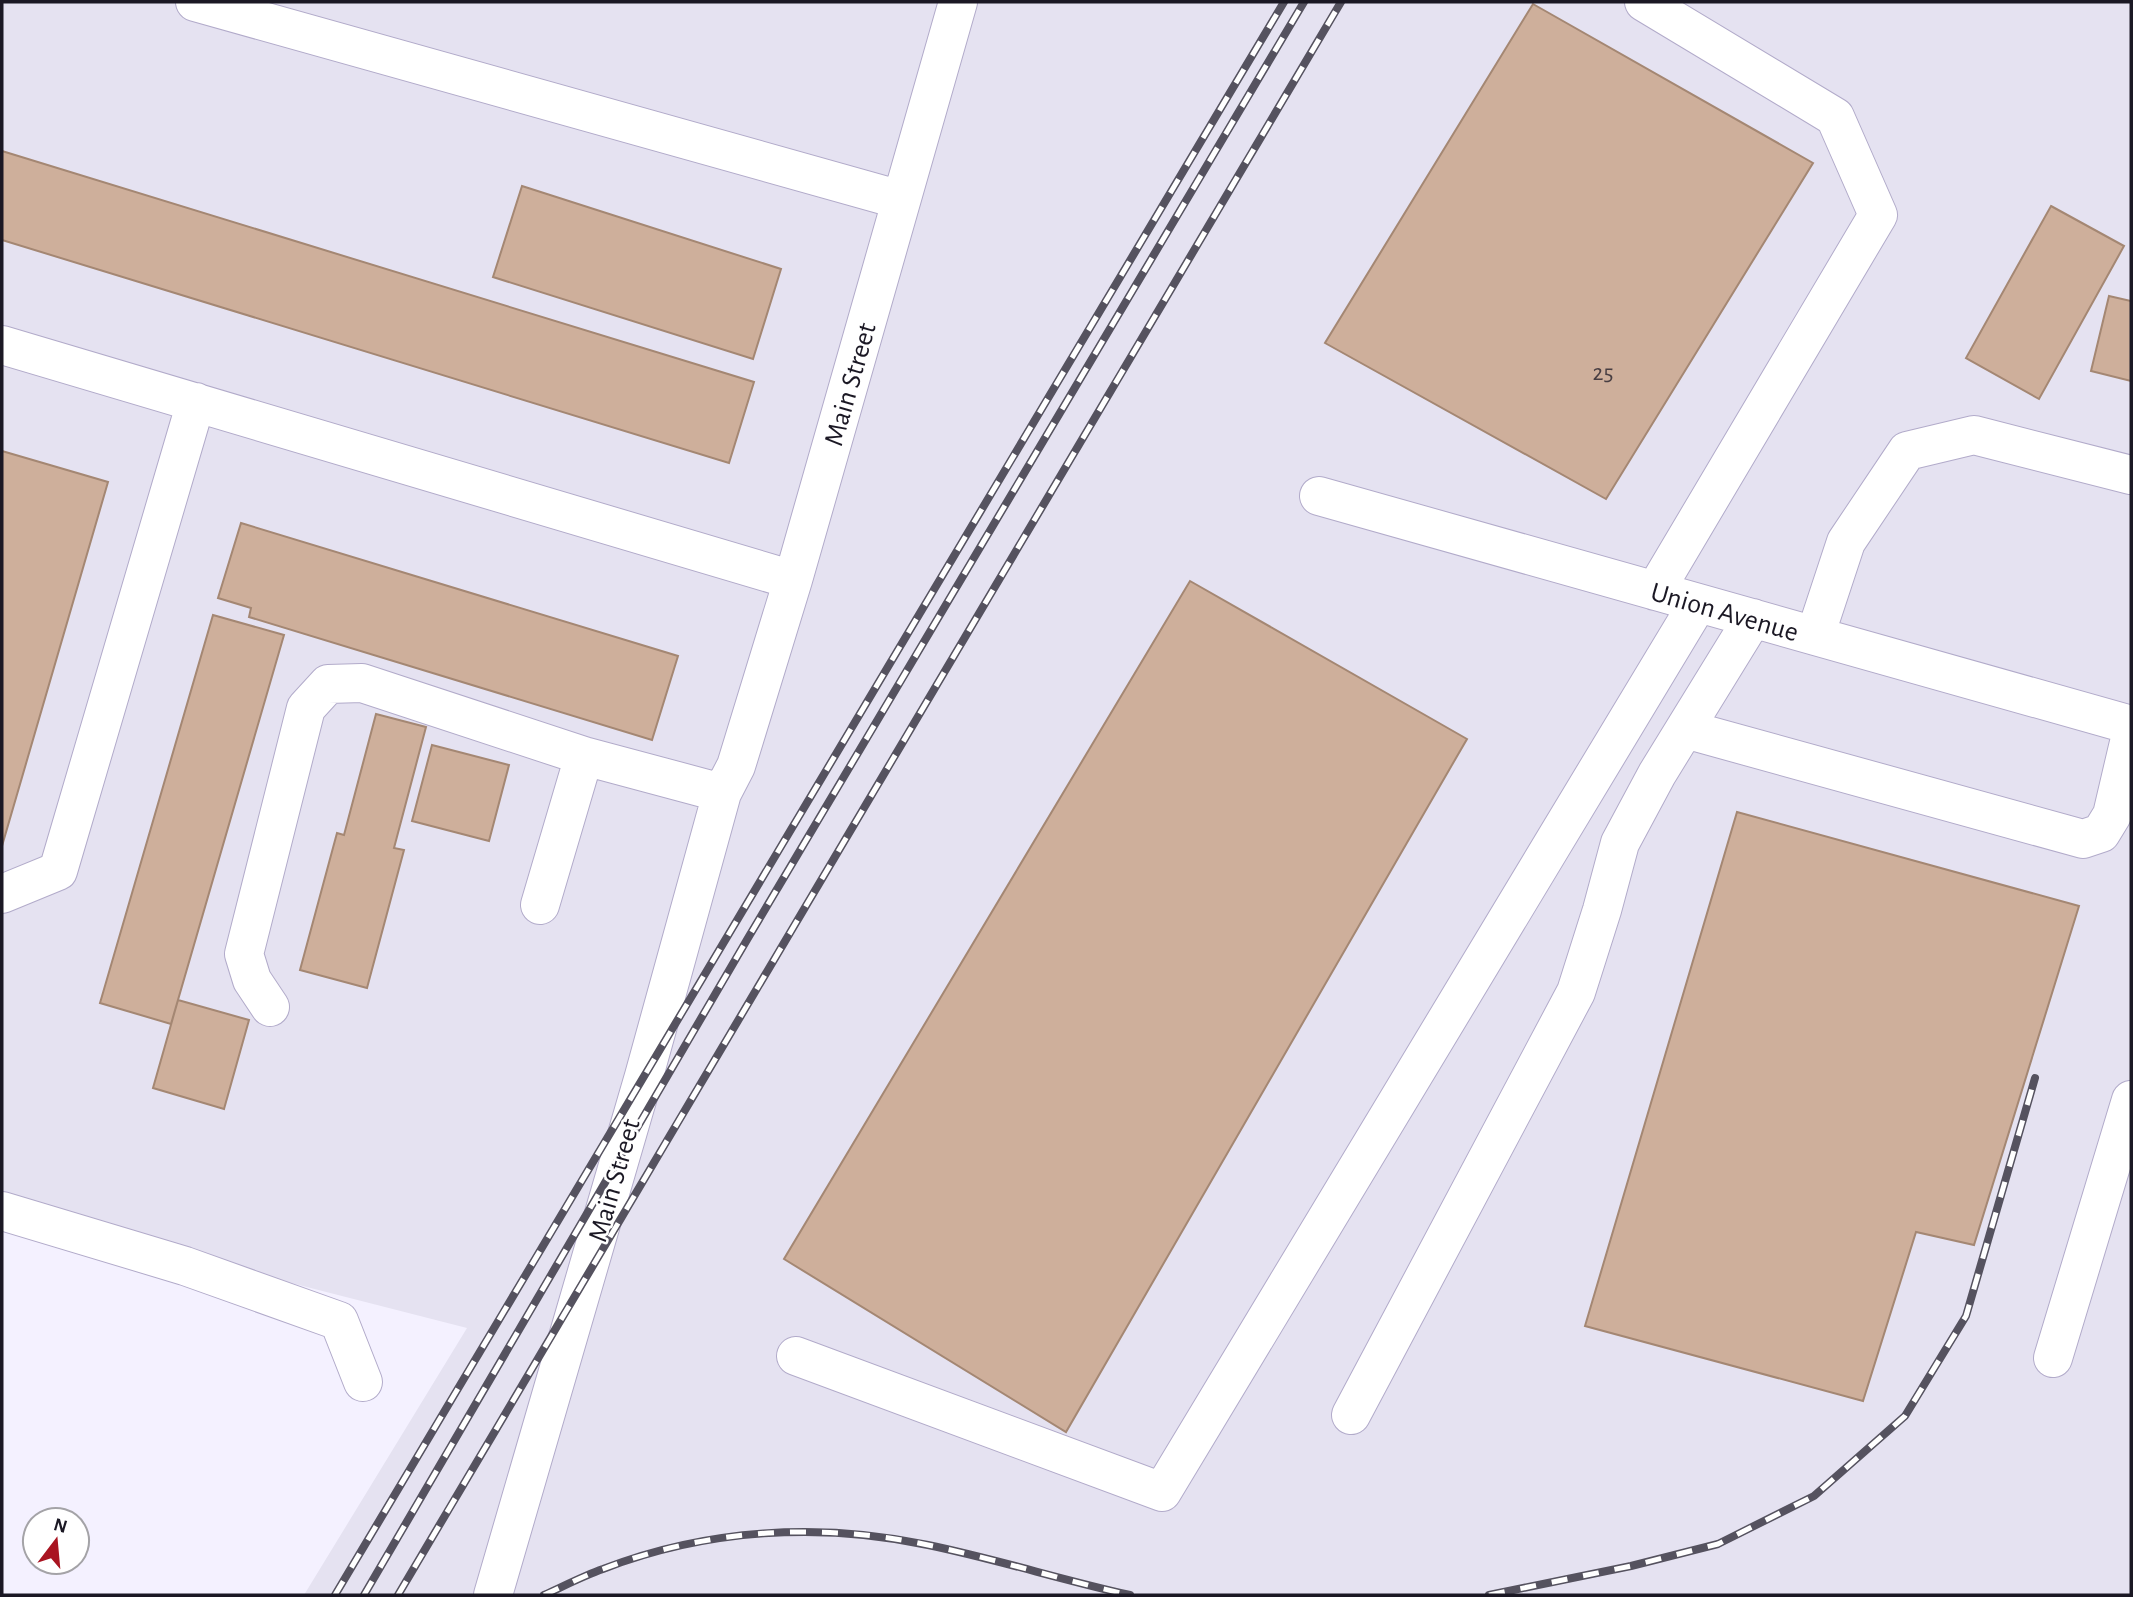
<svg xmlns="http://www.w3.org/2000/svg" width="2133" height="1597" viewBox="0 0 2133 1597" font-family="'Alegreya Sans',sans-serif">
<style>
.built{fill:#e5e2f1}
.building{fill:#ceaf9b;stroke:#a48773;stroke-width:2}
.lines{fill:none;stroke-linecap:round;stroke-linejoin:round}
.minor-casing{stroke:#b2abca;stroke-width:40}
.minor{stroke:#fff;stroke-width:38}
.rail-casing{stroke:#55525f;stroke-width:8}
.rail{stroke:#fff;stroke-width:5;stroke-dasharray:16;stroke-linecap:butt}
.labels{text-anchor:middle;stroke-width:5;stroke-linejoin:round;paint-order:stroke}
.number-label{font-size:24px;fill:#483e42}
.street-label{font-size:28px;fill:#1b1824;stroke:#fff}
</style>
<rect width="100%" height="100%" fill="#f4f1ff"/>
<path class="built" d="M2,2H2131V1595H304L467,1328L2,1209Z"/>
<path class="building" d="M1533,4L1813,163L1606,499L1325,343Z
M2,151L754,382L729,463L2,240Z
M522,186L781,269L753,359L493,277Z
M2051,206L2124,246L2039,399L1966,358Z
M2109,296L2131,301V381L2091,371Z
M2,451L108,482L2,846Z
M241,523L678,656L652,740L249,617L251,608L218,598Z
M1190,581L1467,739L1066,1432L784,1259Z
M213,615L284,635L171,1024L100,1003Z
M376,714L426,727L394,848L404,850L367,988L300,970L337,833L344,835Z
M432,745L509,765L489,841L412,821Z
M1737,812L2079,906L1974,1245L1916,1232L1863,1401L1585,1326Z
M178,1000L249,1020L224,1109L153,1088Z"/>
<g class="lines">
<defs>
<path id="minor" d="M195,2L901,200
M1644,2L1835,117L1878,215L1655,591
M2,345L793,580
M1319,496L2131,725
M1815,636L1846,542L1907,451L1974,435L2131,475
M1685,729L2083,839L2101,833L2112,815L2131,734
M2,894L58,871L196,402
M540,905L584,756
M270,1007L252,980L244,954L306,708L328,684L362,683L584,756L722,793
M2,1211L185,1266L339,1321L363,1382
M796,1356L1162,1492L1698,603
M2053,1358L2131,1100
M1351,1415L1576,992L1602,910L1620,843L1657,774L1753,618
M493,1595L644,1076L722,793L736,766L793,580L958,2"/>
</defs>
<use href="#minor" class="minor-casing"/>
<use href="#minor" class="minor"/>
<defs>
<path id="rail" d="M335,1595L1284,2
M364,1595L748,938L1304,2
M398,1595L1341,2
M544,1595C564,1586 583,1576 603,1569C706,1529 820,1522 928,1545C996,1559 1062,1580 1130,1595
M1489,1595L1631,1566L1718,1544L1814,1496L1905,1416L1966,1316L2035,1078"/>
</defs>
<use href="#rail" class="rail-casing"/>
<use href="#rail" class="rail"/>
</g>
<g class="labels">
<g class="number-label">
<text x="1603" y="380">25</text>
</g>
<g class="street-label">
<text transform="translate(849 384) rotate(-74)" y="10">Main Street</text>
<text transform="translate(1725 611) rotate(16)" y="10">Union Avenue</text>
<text transform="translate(613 1180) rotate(-74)" y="10">Main Street</text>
</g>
</g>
<rect width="2133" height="1597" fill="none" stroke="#1b1824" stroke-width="7"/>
<g transform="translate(56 1541) rotate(16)"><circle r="33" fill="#ffffff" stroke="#a4a3a7" stroke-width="2"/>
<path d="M0-5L12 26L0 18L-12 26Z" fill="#a91421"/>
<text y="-10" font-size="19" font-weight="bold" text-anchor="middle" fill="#1b1824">N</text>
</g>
</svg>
